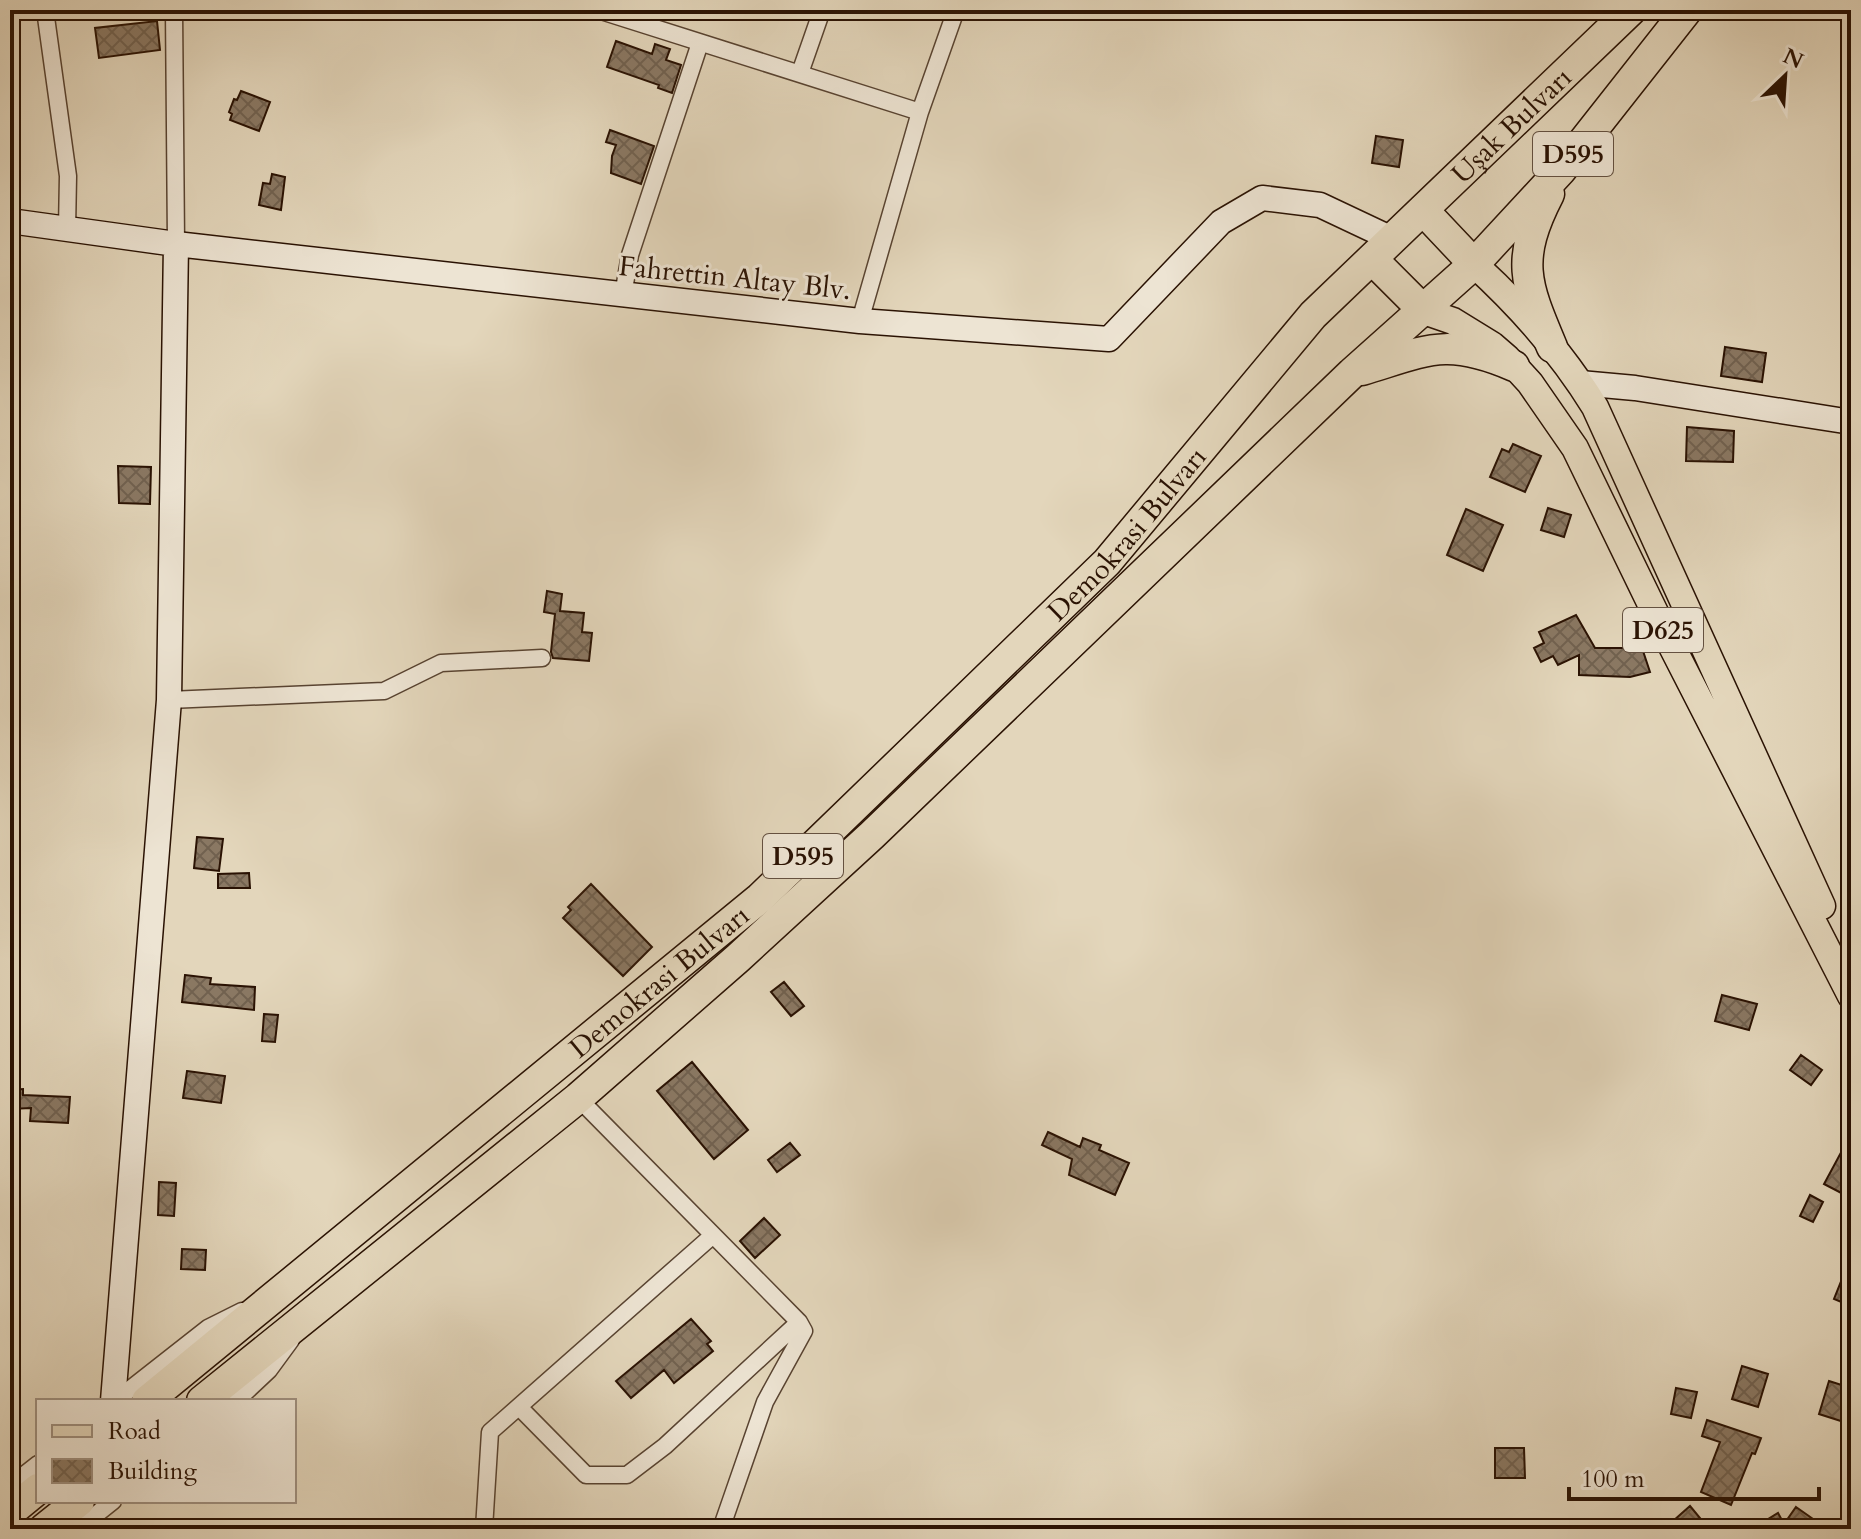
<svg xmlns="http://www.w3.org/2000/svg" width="1861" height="1539" viewBox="0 0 1861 1539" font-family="Cardo,serif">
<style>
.building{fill:url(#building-cross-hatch);stroke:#2a1203;stroke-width:2}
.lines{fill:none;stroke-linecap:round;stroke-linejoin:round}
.street-casing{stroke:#584331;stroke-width:19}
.secondary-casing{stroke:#2a1203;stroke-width:27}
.primary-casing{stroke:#2a1203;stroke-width:29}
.highway-casing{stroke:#2a1203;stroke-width:33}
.street{stroke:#ede4d3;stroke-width:16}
.secondary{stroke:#ede4d3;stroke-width:24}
.primary{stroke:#e3d6bb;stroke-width:26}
.highway{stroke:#e3d6bb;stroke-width:30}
.labels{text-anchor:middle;stroke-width:6;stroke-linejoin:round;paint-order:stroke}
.shield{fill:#ede4d3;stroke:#645141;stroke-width:2}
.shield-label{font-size:26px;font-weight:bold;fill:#2a1203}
.street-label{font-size:28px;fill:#2a1203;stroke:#ede4d3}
</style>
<defs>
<pattern id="building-cross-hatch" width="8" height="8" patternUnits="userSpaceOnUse" patternTransform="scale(2)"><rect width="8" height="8" fill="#8a7863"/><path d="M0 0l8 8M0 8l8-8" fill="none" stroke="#71614f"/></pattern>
</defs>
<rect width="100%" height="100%" fill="#e3d6bb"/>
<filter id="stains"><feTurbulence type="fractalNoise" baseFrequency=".0025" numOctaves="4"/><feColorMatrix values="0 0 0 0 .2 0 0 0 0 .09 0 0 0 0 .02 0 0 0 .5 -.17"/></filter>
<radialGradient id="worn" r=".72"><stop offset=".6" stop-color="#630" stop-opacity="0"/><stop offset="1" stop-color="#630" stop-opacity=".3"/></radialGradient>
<path class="building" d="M157,21L160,50L99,58L95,28Z
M616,41L652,54L655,44L670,49L666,60L681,65L672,93L658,88L659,85L607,67Z
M241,91L270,102L259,131L230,120L232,114L229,112L234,99L237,100Z
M610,130L654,146L641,184L611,173L612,156L616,145L606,142Z
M1376,136L1403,140L1399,167L1372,163Z
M272,174L285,177L281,210L259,205L263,183L270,184Z
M1725,347L1766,353L1762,382L1721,376Z
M1687,427L1734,431L1733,462L1686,461Z
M1513,444L1541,456L1525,492L1490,477L1502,449L1509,452Z
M118,466L151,467L150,504L119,503Z
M1548,508L1571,515L1564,537L1541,530Z
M1466,509L1503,525L1483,571L1447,555Z
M547,591L562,594L560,611L584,613L582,632L592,633L589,661L553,658L551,652L555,614L544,612Z
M1576,615L1595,648H1642L1650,672L1630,677L1579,675V655L1558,665L1553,656L1541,662L1534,648L1544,643L1539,632Z
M197,837L223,839L219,871L194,868Z
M249,873L250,888H218V874Z
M591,884L652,947L623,976L563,918L571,910L568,907Z
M185,975L211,978L210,984L255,987L254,1010L182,1002Z
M784,982L804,1006L791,1016L771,992Z
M1722,995L1757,1004L1749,1030L1715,1021Z
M264,1014L278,1015L275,1042L262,1041Z
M1801,1055L1822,1070L1811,1085L1790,1070Z
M692,1062L748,1130L714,1159L657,1091Z
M187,1071L225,1076L221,1103L183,1098Z
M23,1089V1095L70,1097L68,1123L30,1121L31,1108L10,1109V1090Z
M1048,1132L1080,1147L1083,1138L1101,1145L1099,1150L1129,1163L1115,1195L1069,1175L1072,1159L1042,1145Z
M1851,1134V1198L1824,1184Z
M790,1143L800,1155L777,1172L768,1160Z
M159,1182L176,1183L174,1216L158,1215Z
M1810,1195L1823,1202L1813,1222L1800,1216Z
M764,1218L780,1235L755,1258L740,1241Z
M182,1249L206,1250L205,1270L181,1269Z
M1850,1259H1851V1306L1834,1299Z
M691,1319L711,1341L707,1344L713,1351L674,1383L664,1370L631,1398L616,1381Z
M1742,1366L1768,1374L1758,1407L1732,1399Z
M1829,1381L1851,1388V1413L1847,1423L1819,1414Z
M1676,1388L1697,1392L1691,1418L1671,1414Z
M1707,1420L1761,1438L1755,1454L1752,1453L1731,1505L1701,1492L1720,1442L1702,1436Z
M1495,1448H1524L1525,1478H1495Z
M1690,1506L1709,1529H1664Z
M1796,1507L1813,1519L1806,1529H1752L1778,1513L1784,1524Z"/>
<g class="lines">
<defs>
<path id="street" d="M45,10L68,176L67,229
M174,10L176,244
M598,10L920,112
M800,73L822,10
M623,295L630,255L700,43
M860,321L920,112L956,10
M169,700L384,691L441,663L542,658
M578,1098L799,1322L804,1331L765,1402L721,1529
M115,1401L208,1328L242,1311
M236,1401L269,1370L291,1340
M519,1407L586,1475H627L665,1446L799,1322
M10,1486L38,1464
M78,1529L113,1501
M484,1529L490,1432L712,1236
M1731,1529H1741"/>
<path id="secondary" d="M10,221L176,244L860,321L1109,339L1221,222L1262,198L1320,205L1392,239
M1580,383L1635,388L1851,422
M113,1401L169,700L176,244"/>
<path id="primary" d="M1474,264C1520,306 1562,353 1595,407L1822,906
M1424,311L1453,321L1492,345L1507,358L1530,383L1575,448L1662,627L1851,996"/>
<g id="highway">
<path d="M1549,194C1515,260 1525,283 1552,347"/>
<path d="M1423,210L1474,264"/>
<path d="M1372,259L1424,311"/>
<path d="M1362,370C1428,350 1446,337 1514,366"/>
<path id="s1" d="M147,1401L760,898L1107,562L1313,315L1631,10"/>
<path d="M202,1401L578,1098L738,958L872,835L1352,373L1474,264L1561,170L1687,10"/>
<path d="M10,1512L38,1489"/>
<path d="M44,1529L79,1501"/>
</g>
</defs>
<use href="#street" class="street-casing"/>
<use href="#secondary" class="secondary-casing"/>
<use href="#primary" class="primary-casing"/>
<use href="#highway" class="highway-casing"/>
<use href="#street" class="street"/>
<use href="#secondary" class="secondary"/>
<use href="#primary" class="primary"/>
<use href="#highway" class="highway"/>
</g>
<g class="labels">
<g class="shield">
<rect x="1533" y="132" width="80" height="44" rx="6"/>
<rect x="1623" y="608" width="80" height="44" rx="6"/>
<rect x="763" y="834" width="80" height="44" rx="6"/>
</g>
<g class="shield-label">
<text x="1573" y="163">D595</text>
<text x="1663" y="639">D625</text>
<text x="803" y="865">D595</text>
</g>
<g class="street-label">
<text dy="10" stroke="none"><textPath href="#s1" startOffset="1872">Uşak Bulvarı</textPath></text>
<text transform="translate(735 277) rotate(6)" y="10">Fahrettin Altay Blv.</text>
<text dy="10" stroke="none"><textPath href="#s1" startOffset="1310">Demokrasi Bulvarı</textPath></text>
<text dy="10" stroke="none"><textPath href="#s1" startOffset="662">Demokrasi Bulvarı</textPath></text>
</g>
</g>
<rect width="1861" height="1539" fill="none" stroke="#e3d6bb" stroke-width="40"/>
<rect x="12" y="12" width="1837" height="1515" fill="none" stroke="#2a1203" stroke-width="4"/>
<rect x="20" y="20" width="1821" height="1499" fill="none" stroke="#2a1203" stroke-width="2"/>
<rect x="36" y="1399" width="260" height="104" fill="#ede4d3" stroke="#9f9080" stroke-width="2"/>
<rect x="52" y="1425" width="40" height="12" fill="#e3d6bb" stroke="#9f9080" stroke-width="2"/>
<text x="108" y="1439" font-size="24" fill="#2a1203">Road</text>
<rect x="52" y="1459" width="40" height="24" fill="url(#building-cross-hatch)" stroke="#9f9080" stroke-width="2"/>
<text x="108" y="1479" font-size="24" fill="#2a1203">Building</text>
<g transform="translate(1785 76) rotate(25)" stroke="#ede4d3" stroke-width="6" paint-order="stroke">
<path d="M0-6L14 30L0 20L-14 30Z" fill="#2a1203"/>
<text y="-12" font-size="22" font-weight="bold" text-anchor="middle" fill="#2a1203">N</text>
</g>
<path d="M1569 1487v12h250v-12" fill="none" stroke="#2a1203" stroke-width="4"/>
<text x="1581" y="1487" font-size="24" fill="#2a1203" stroke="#ede4d3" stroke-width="6" paint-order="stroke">100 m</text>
<rect width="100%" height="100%" filter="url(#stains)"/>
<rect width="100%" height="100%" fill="url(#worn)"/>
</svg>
